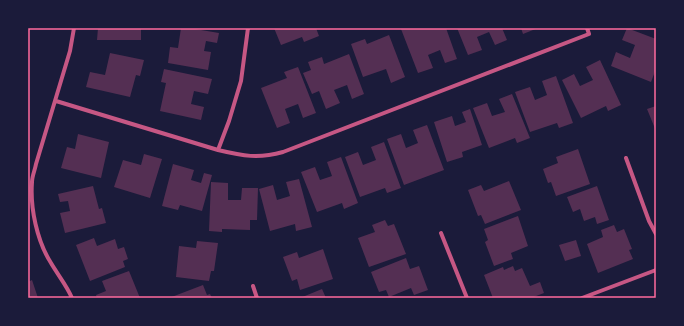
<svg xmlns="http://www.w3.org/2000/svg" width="684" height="326" viewBox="0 0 684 326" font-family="Jost,sans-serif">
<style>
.building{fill:#542f53}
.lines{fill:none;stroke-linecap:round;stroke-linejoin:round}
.minor{stroke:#c65784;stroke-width:4}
.neatline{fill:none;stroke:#ff6b9d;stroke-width:1.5}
</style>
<rect width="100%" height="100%" fill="#1b1b3a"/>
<path class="building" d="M98,28H141V40H97Z
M181,28H189L219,33L217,43L206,41L204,51L211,52L208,70L168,63L170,47L178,48Z
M274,28H316L319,36L304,42L302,37L281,45Z
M405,28H446L457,59L445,63L440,50L428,55L433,68L418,73L401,29Z
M457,28H502L507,40L495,45L489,32L477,37L482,50L468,55Z
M521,28H538L523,34Z
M627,28L656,39V69L651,82L611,66L616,52L630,58L635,45L622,40Z
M389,35L405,77L391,83L386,69L363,77L351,44L365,39L367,44Z
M110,53L144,60L140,76L136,75L130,97L86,87L90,72L105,75Z
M349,54L364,94L352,99L347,85L334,90L340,103L326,109L319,91L312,94L303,73L311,70L308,62L322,57L324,64Z
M600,60L621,105L608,111L606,106L581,118L562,80L574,74L580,86L593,80L586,67Z
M298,67L316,113L303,118L298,104L285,109L290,123L277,128L261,88L287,78L284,72Z
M164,69L212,79L208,94L194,91L191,104L204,107L201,120L160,111L166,83L161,82Z
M556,76L573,123L559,128L557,123L530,132L515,92L530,87L535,100L547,95L542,81Z
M512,94L530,138L517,143L515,138L489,148L473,108L487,103L492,116L505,112L499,99Z
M656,106V131L647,109Z
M470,109L482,145L462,152L463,157L447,162L434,122L452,116L455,126L466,122L462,112Z
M427,125L444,170L404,185L387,139L401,134L406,148L418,143L413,130Z
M78,134L109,142L101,178L61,168L67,147L75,149Z
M384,142L401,188L387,193L385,188L360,197L345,157L358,152L363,165L376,160L371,147Z
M578,149L590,184L556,196L551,182L548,183L543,169L558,163L556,157Z
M144,154L162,159L150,198L114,187L123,160L141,165Z
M341,157L358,203L344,209L342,203L317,212L301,172L315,167L320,180L332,176L327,162Z
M173,164L194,170L191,180L201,183L204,173L212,175L202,211L180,205L178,210L162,206Z
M299,179L312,227L296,231L295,224L270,231L259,189L273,185L277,200L290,196L286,182Z
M509,181L521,210L485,224L481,215L478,216L468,190L481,185L484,191Z
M211,182L228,183V200H241L242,188H258L257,220H250V230L222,229V232L209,231Z
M93,186L99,209L102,208L106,223L65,233L60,213L70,211L68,201L60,202L58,194Z
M597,186L609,220L597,224L595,217L584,221L580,209L573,212L567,197Z
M518,216L528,246L511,253L513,259L494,266L485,242L488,240L484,229Z
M385,220L388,226L394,224L406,254L369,267L358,238L375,232L372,225Z
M614,225L617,232L624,229L632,249L629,250L633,259L598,273L587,244L603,237L601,230Z
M94,238L97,246L115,239L118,249L124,247L128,259L123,261L125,267L90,281L76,245Z
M576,240L581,256L565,261L559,245Z
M197,241L218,243L214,271H211L209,281L176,277L179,246L196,248Z
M323,249L333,279L300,290L297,279L292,281L283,257L297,252L299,258Z
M406,258L410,269L419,266L428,290L414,295L411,288L389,297L386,290L379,292L371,272Z
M513,266L515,271L522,268L530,286L540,282L544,293L531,298H493L484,275L503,267L504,270Z
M129,271L140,298H97L96,295L106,291L102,281Z
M32,280L38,298H28V282Z
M203,285L207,295L210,294L212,298H169Z
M322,289L326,298H300Z"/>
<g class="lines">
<path class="minor" d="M56,101L218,150C243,156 258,159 283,152L589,34L587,28
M218,150L229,121L241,81L248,28
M626,158L649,221L656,234
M441,233L467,298
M253,286L257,298
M72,298C67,286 58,275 51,263C37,241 30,208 32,182C32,176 35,170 36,164L70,51L74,28
M582,298L656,270"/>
</g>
<rect width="684" height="326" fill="none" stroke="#1b1b3a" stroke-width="58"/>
<rect x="29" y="29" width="626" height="268" class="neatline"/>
</svg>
